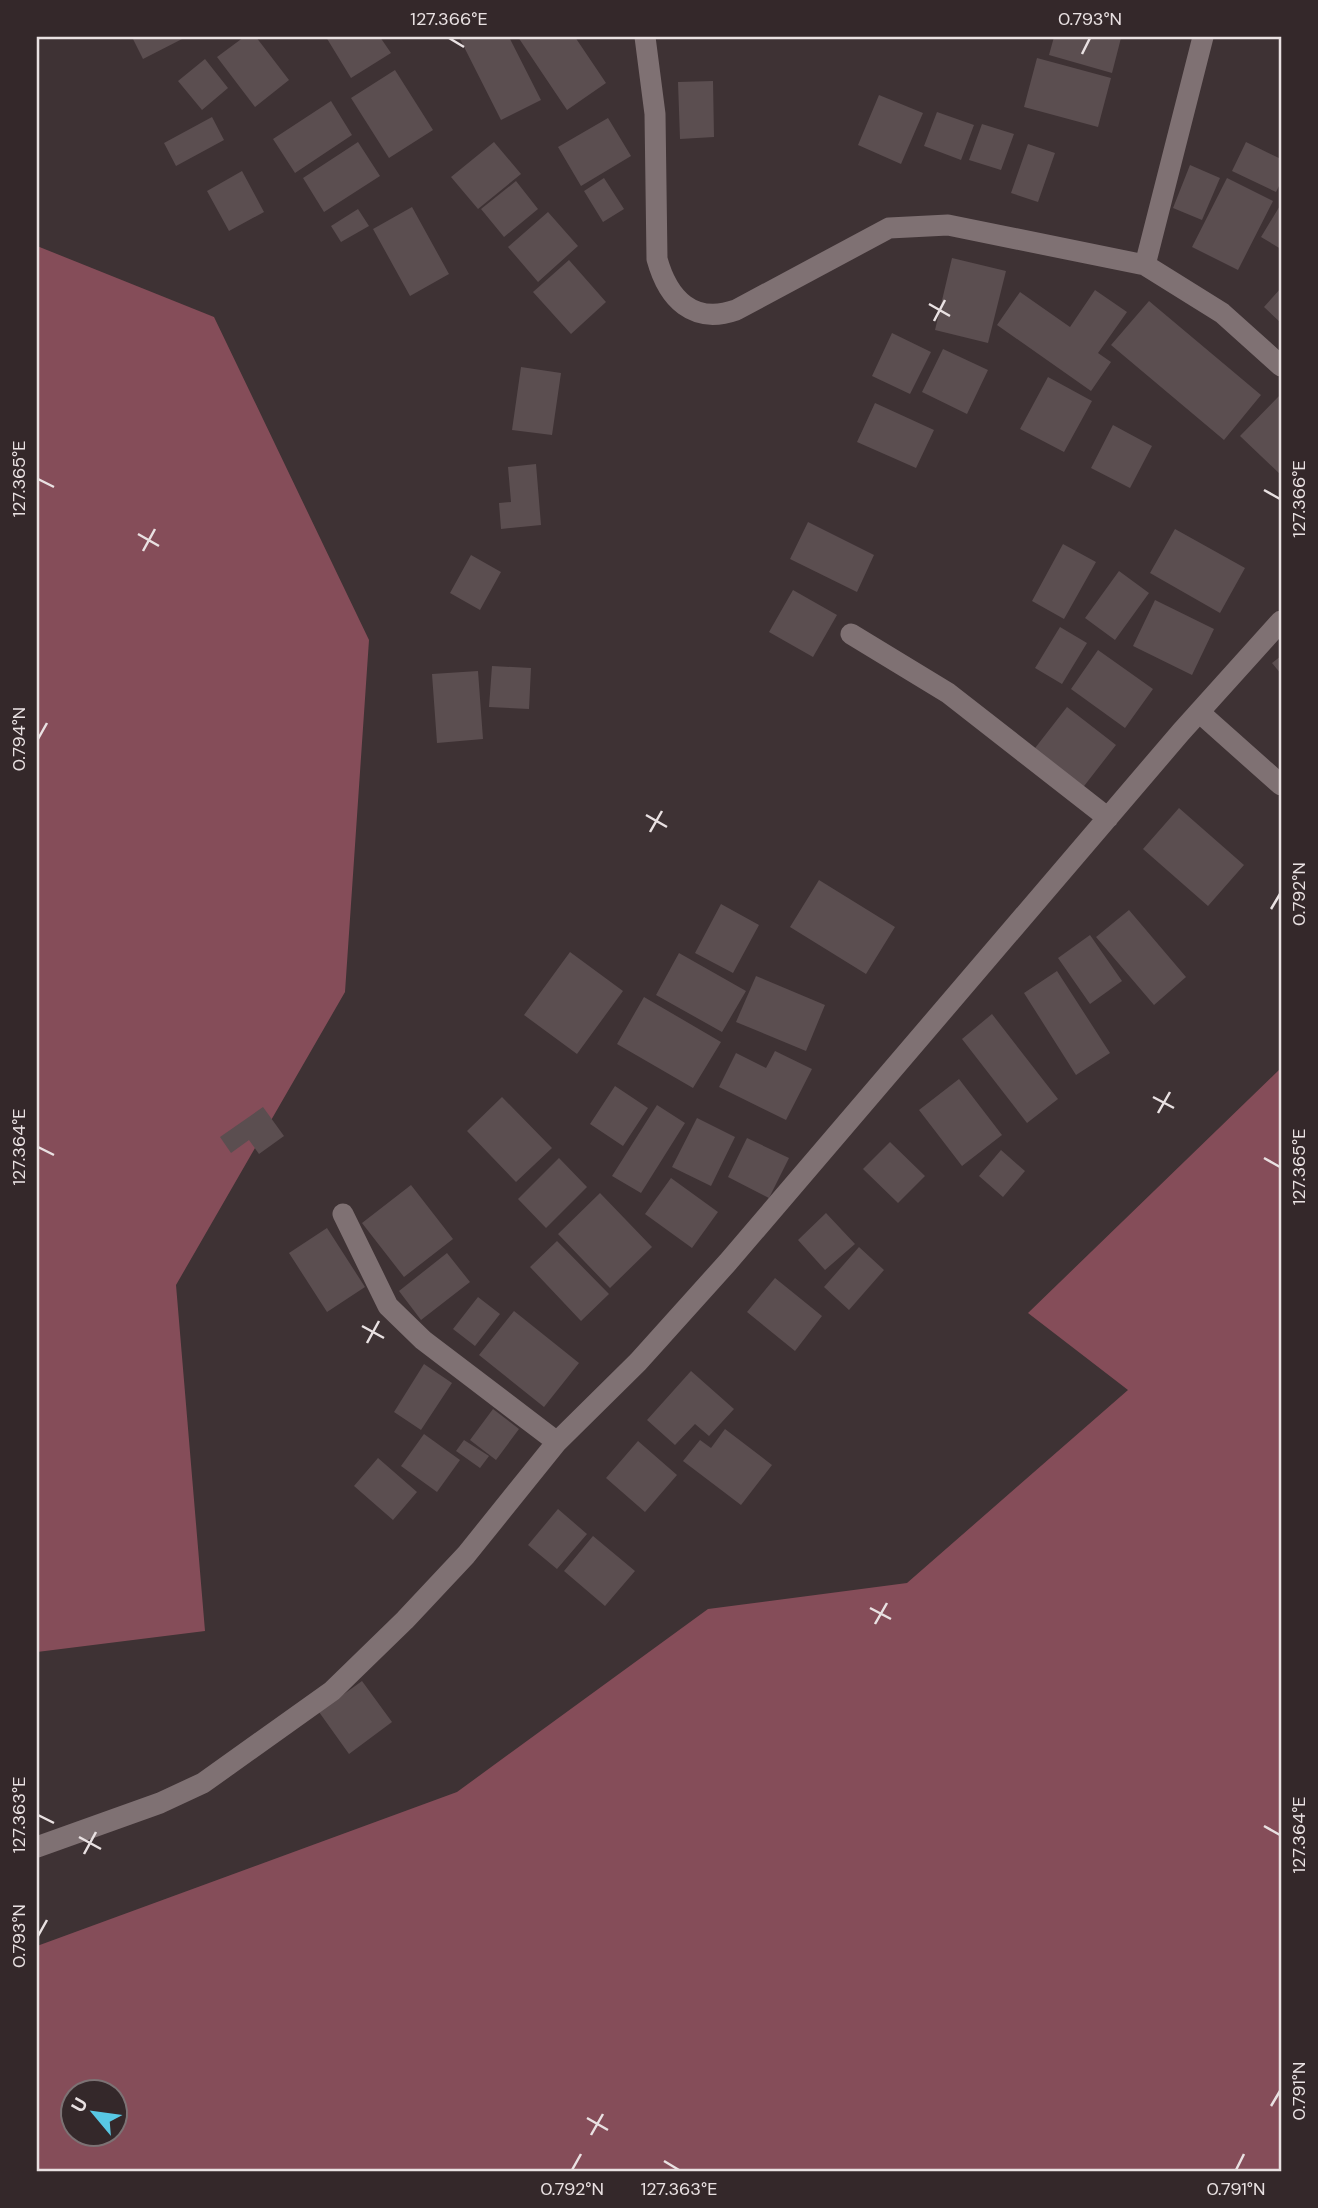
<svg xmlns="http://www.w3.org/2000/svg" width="1318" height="2208" viewBox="0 0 1318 2208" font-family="'DM Sans',sans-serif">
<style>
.green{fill:#854d59;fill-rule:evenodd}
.building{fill:#5b4e50}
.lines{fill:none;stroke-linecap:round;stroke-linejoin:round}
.minor{stroke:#7f7173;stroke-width:21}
.ticks{fill:none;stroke:#e9e1e2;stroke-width:2.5}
.neatline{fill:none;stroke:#e9e1e2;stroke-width:2.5}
.ticks-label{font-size:18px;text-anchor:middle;fill:#e9e1e2}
</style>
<rect width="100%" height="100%" fill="#3e3234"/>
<path class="green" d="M37,246L214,317L369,640L345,992L176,1285L205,1631L37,1652Z
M1281,1068V2171H37V1946L457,1792L708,1609L907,1583L1128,1390L1028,1313ZM74,2092H116V2134H74Z"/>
<path class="building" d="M132,37H186L143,59Z
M244,37H256L289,80L255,107L217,57Z
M326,37H380L391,53L351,78Z
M459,37H509L541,100L501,120Z
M518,37H575L606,83L567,110Z
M1054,37L1121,38L1112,73L1049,55Z
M1037,58L1111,78L1098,127L1024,107Z
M205,59L228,88L202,110L178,81Z
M395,70L433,130L389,158L351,98Z
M713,81L714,137L680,139L678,82Z
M879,95L923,113L901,164L858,145Z
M331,101L352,135L295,173L273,139Z
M937,112L974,125L961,160L924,146Z
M212,117L224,140L176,166L164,143Z
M608,118L631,156L581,186L558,147Z
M982,124L1014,134L1001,170L969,160Z
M358,142L380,176L324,212L303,178Z
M494,142L521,174L478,209L451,177Z
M1246,142L1281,159V182L1276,192L1232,171Z
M1028,144L1055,153L1038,202L1011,193Z
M1190,165L1220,178L1202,220L1173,208Z
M242,171L264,212L229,231L207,191Z
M604,178L624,209L603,222L584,191Z
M1227,178L1273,201L1238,270L1192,247Z
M516,181L538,209L504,237L481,209Z
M1281,204V249L1261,237Z
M412,207L449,274L410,296L373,229Z
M358,209L369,226L341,242L331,226Z
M548,212L578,246L538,282L508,247Z
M952,258L1006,271L988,343L935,330Z
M569,260L606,302L571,334L533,292Z
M1281,288V323L1264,307Z
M1095,290L1127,312L1098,353L1111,362L1091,391L997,325L1020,292L1070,327Z
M1149,301L1261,395L1224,440L1111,345Z
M892,333L931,352L910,394L872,376Z
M943,349L988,370L967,414L922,392Z
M521,367L561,373L552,435L512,430Z
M1048,377L1092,401L1064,452L1020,429Z
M1281,394V475L1240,436Z
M875,403L934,430L916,468L857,442Z
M1113,425L1152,446L1130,488L1091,468Z
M536,464L541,525L501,529L499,503L511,502L508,467Z
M808,522L874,555L857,592L790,559Z
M1175,529L1245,568L1220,613L1150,573Z
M1063,544L1096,562L1064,619L1032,601Z
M471,555L501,572L480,610L450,593Z
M1119,571L1149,593L1115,640L1085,618Z
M793,590L837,615L813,657L769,632Z
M1155,600L1214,629L1192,675L1133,646Z
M1060,627L1087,643L1062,684L1035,668Z
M1098,650L1153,689L1125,728L1071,689Z
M1281,656V674L1272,663Z
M492,666L531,668L529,709L489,707Z
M478,671L483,739L437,743L432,674Z
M1067,707L1116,745L1081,790L1032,752Z
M1179,808L1244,865L1208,906L1143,849Z
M819,880L895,927L866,974L790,927Z
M721,904L759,925L733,973L695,953Z
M1129,910L1186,977L1154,1005L1096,937Z
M1090,935L1122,981L1090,1004L1058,958Z
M570,952L623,991L577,1054L524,1015Z
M679,953L746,991L722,1032L656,995Z
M1057,971L1110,1053L1076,1075L1024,993Z
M756,976L825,1005L806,1051L736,1022Z
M644,997L721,1042L693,1088L617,1044Z
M992,1014L1058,1099L1027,1123L962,1039Z
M775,1051L812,1069L786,1120L719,1087L736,1053L766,1068Z
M959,1079L1002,1135L962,1166L919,1110Z
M615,1086L648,1108L623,1146L590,1124Z
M502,1097L552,1148L516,1182L467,1131Z
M657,1105L685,1123L641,1193L612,1176Z
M263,1107L284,1136L259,1154L249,1140L231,1153L220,1137Z
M697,1118L735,1137L711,1186L672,1167Z
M747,1138L789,1158L769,1198L728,1177Z
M890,1142L925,1176L898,1203L863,1169Z
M1001,1150L1025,1171L1003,1197L979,1176Z
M559,1158L587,1187L546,1228L518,1199Z
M671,1178L718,1212L692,1248L645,1214Z
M411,1185L453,1239L404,1277L362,1223Z
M600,1193L652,1247L610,1288L558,1234Z
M826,1213L855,1244L825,1270L798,1240Z
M327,1228L365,1287L327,1312L289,1253Z
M557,1241L609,1294L581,1321L530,1267Z
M859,1247L884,1270L849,1310L824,1287Z
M447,1253L470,1282L421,1320L399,1291Z
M775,1278L822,1316L795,1351L747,1312Z
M478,1297L500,1314L475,1346L453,1329Z
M514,1311L579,1363L544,1407L479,1355Z
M424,1364L452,1383L421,1430L394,1412Z
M691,1371L734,1409L709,1436L695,1424L675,1445L647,1420Z
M493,1409L519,1429L496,1460L470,1440Z
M725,1429L772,1465L741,1505L683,1461L700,1440L711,1448Z
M424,1434L460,1460L437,1492L401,1466Z
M464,1440L489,1456L480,1468L456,1451Z
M638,1441L677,1475L645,1512L606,1478Z
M378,1458L417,1492L393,1520L354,1486Z
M558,1509L587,1534L557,1569L528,1545Z
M593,1536L635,1571L605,1606L564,1571Z
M362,1681L392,1722L349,1754L319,1712Z"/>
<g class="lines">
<path class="minor" d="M645,37L655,114L657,259C668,299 693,325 736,310L889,228L948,225L1145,265L1222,313L1281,366
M1145,265L1203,37
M851,634L948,693L1108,818
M1199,712L1281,785
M343,1214L388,1306L423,1340L557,1442
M37,1847L160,1803L203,1783L332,1691L405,1620L466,1555L557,1442L638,1362L728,1262L1181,732L1281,621"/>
</g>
<path class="ticks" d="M449,38L464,47M1082,54L1090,38M929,304L950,316M934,321L945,300M38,479L54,487M1264,490L1280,499M138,534L159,546M143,551L155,529M38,739L47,723M646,815L667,827M650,832L662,811M1271,909L1280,894M1153,1097L1174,1108M1158,1113L1170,1092M38,1147L54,1155M1264,1158L1280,1167M362,1326L384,1338M367,1343L379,1321M870,1608L891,1619M875,1624L887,1603M38,1815L54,1823M1264,1826L1280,1835M79,1837L101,1849M84,1854L96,1832M38,1936L47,1920M1271,2106L1280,2091M587,2118L608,2130M591,2135L603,2114M664,2161L679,2170M572,2170L581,2154M1236,2170L1244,2154"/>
<rect width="1318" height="2208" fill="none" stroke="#34282a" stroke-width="77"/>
<g transform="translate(94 2113) rotate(299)"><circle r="33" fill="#34282a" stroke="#7c7274" stroke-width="2"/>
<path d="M0-5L12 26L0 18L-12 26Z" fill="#58c8e4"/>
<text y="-10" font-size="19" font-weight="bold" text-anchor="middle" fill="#e9e1e2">U</text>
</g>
<rect x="38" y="38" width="1242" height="2132" class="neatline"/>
<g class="ticks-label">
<text x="449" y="25">127.366°E</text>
<text x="1090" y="25">0.793°N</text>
<text transform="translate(19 479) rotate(-90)" y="6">127.365°E</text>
<text transform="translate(1299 499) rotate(-90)" y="6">127.366°E</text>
<text transform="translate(19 739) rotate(-90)" y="6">0.794°N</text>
<text transform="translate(1299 894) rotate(-90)" y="6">0.792°N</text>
<text transform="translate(19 1147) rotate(-90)" y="6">127.364°E</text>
<text transform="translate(1299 1167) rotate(-90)" y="6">127.365°E</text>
<text transform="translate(19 1815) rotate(-90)" y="6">127.363°E</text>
<text transform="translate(1299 1835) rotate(-90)" y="6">127.364°E</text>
<text transform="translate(19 1936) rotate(-90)" y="6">0.793°N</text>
<text transform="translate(1299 2091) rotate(-90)" y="6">0.791°N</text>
<text x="572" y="2195">0.792°N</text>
<text x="679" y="2195">127.363°E</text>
<text x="1236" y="2195">0.791°N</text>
</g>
</svg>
